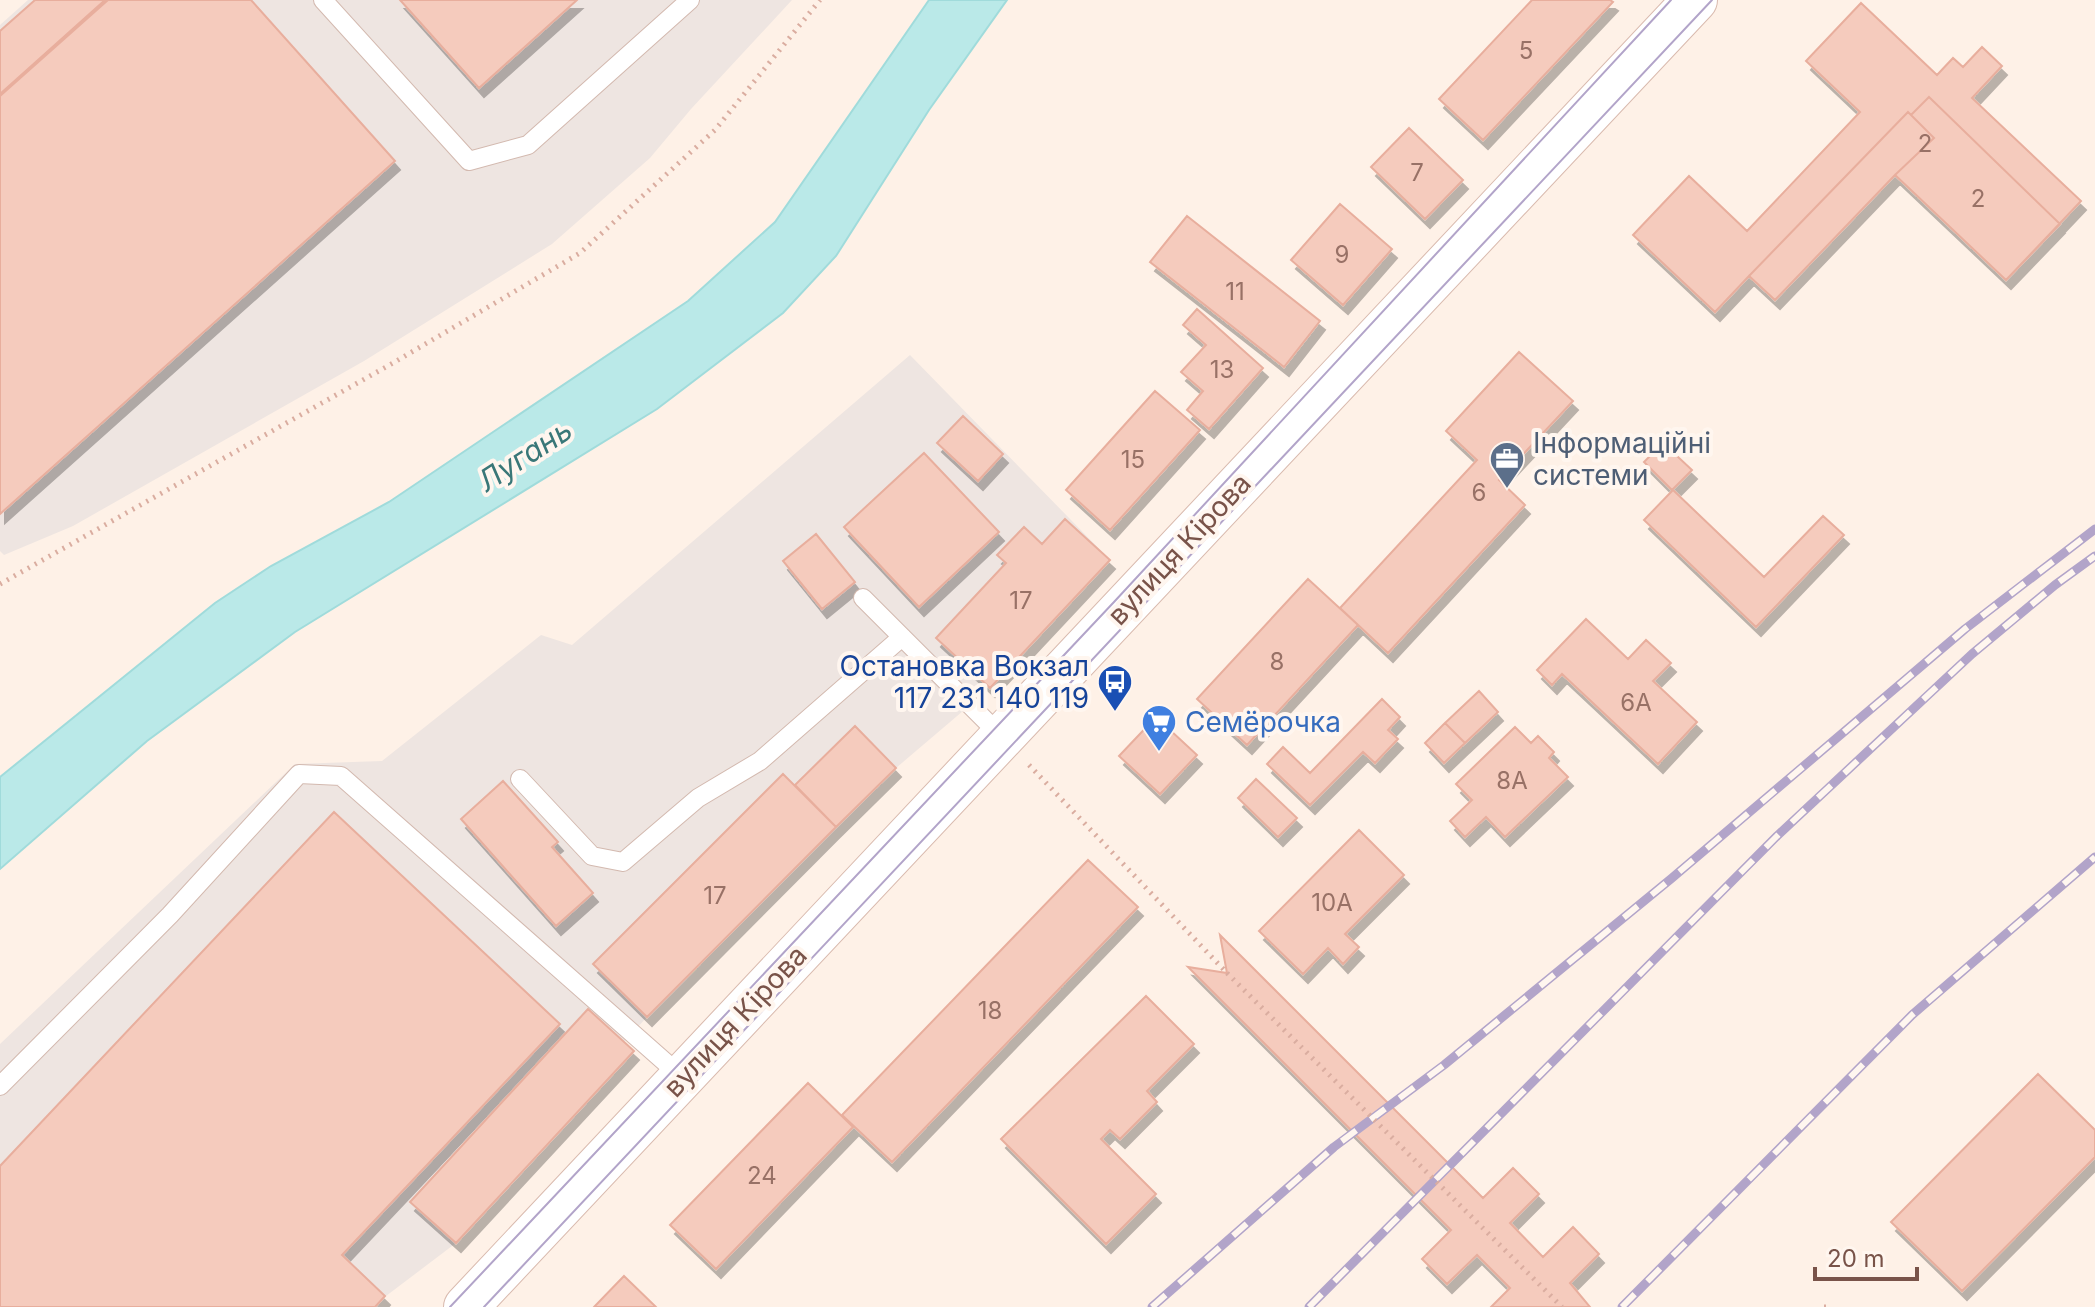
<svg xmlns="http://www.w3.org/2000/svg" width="2095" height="1307" viewBox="0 0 2095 1307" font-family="Inter,sans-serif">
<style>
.industrial{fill:#eee5e1}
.water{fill:#bae9e8;stroke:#a0dbdb;stroke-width:2}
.building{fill:#f5cbbd;stroke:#e8ae9d;stroke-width:2;filter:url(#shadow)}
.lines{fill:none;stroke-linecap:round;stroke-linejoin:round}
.lane-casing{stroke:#d3b9af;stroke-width:20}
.secondary-casing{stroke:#d9baae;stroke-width:46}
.path{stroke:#daada0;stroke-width:5;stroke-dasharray:2 6;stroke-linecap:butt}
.lane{stroke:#fff;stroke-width:18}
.secondary{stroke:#fff;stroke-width:44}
.tram{stroke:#b2a4c9;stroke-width:2}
.rail-casing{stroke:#b2a4c9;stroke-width:9}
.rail{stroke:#fff6ef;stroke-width:6;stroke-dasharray:18;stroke-linecap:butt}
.path-bridge{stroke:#daada0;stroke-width:5;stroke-dasharray:2 6;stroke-linecap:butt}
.labels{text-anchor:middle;stroke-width:8;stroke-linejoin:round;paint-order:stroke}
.number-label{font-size:24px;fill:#987166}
.service-label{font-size:28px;fill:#4e5e75;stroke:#fff6ef;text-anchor:start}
.street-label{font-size:28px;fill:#795349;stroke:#fff6ef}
.transit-label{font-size:28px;fill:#164399;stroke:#fff6ef;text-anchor:end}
.shop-label{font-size:28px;fill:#366cbe;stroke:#fff6ef;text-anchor:start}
.water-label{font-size:30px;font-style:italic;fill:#397778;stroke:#fff6ef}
</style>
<defs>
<filter id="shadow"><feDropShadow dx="5" dy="9" stdDeviation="0" flood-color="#0004"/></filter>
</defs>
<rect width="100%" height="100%" fill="#fef1e7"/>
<path class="industrial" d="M28,0H792L691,109L650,158L552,244L364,361L73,526L4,555L0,551V25Z
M910,355L1110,560L990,688L896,768L647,1017L624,1042L634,1051L456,1243L386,1296L375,1307H0V1044L295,764L382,761L541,635L572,645Z"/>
<path class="water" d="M929,0H1007L929,110L836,256L783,313L657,409L295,632L147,741L0,869V777L215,603L271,566L389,502L688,301L775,222Z"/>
<path class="building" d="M35,0H105L0,94V31Z
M108,0H251L395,161L0,514V96Z
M400,0H577L479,88Z
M1532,0H1610L1613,2L1483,140L1439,99Z
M1861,3L1937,75L1953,58L1963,67L1982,47L2002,66L1972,98L2081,201L2006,280L1895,175L1775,300L1749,276L1715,312L1633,235L1689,176L1747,231L1860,112L1806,61Z
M1929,97L2060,224L2006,280L1895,175L1934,138L1911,115Z
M1908,112L1934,138L1895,175L1775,300L1749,276Z
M1409,128L1463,180L1425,219L1371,167Z
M1340,204L1392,249L1343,305L1291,260Z
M1187,216L1320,321L1284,367L1150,262Z
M1197,309L1263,368L1209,429L1187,410L1203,391L1181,372L1206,345L1183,325Z
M1519,352L1573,401L1499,480L1525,505L1388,653L1340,608L1477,460L1446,431Z
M1155,391L1200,430L1110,530L1066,490Z
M963,416L1003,454L978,481L937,443Z
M1663,443L1692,470L1672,490L1644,462Z
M924,453L999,532L919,607L844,527Z
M1673,490L1764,577L1823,516L1844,535L1756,627L1644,520Z
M1065,519L1110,560L990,688L936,638L1006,563L997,555L1024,527L1042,544Z
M816,534L855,582L822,609L783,561Z
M1308,579L1358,625L1247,745L1197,699Z
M1586,619L1628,659L1646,640L1671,663L1653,681L1697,722L1658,764L1562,674L1552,685L1537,670Z
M1479,691L1498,712L1465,743L1445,723Z
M1382,699L1400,717L1388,730L1398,739L1375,763L1363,752L1310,805L1267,764L1283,747L1310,773Z
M1156,717L1197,755L1160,794L1119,756Z
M1445,723L1465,743L1444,763L1425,743Z
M855,726L896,768L836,827L795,785Z
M1515,727L1531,743L1538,736L1554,752L1549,758L1568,777L1505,837L1486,817L1465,837L1450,821L1472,800L1456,784Z
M783,774L836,827L647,1017L593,964Z
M1256,779L1297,818L1278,837L1238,798Z
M503,781L558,842L552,847L593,893L556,926L461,819Z
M334,812L560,1024L342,1255L385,1296L375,1307H0V1166Z
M1359,830L1404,875L1345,934L1359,947L1343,964L1328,948L1303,974L1259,931Z
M1088,860L1138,907L892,1162L842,1115Z
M1220,935L1483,1198L1513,1168L1539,1194L1510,1223L1543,1257L1573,1227L1599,1254L1570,1283L1590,1307H1491L1510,1288L1477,1255L1447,1284L1422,1259L1451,1230L1188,967L1227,973Z
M1146,996L1194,1044L1147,1091L1157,1102L1120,1139L1110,1130L1101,1139L1156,1194L1106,1244L1001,1139Z
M588,1009L634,1051L456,1243L410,1202Z
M2038,1074L2095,1130V1157L1962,1291L1891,1222Z
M808,1083L853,1127L716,1269L670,1225Z
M624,1276L656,1307H594Z"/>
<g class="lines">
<defs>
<path id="lane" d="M323,0L469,161L528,145L690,0
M863,598L1002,737
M520,779L592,856L623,862L698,798L760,761L902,637
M0,1086L170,915L299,774L341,776L682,1077"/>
<path id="secondary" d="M466,1307L1695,0"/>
</defs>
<use href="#lane" class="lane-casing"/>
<use href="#secondary" class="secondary-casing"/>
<path class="path" d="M0,584L393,363L580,253L715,130L820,0
M1029,765L1227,973
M1824,1307H1830"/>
<use href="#lane" class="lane"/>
<use href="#secondary" class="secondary"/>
<path class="tram" d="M450,1307L1114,602L1671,0
M484,1307L1712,0"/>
<defs>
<path id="rail" d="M1152,1307L1334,1147L1444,1065L1672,878L1965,629L2095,529
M1309,1307L1777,836L1972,654L2055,585L2095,556
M1622,1307L1912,1015L2095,857"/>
</defs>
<use href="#rail" class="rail-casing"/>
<use href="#rail" class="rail"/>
<path class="path-bridge" d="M1227,973L1562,1307"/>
</g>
<defs>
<symbol id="office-pin" viewBox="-11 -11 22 30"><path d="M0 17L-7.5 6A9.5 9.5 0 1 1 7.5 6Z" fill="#5c6f8a" stroke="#fff6ef"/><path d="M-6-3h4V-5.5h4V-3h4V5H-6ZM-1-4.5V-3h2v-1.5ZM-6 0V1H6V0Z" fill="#fff"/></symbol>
<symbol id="bus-pin" viewBox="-11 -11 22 30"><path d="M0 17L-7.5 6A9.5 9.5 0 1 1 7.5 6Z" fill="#1a4fb4" stroke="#fff6ef"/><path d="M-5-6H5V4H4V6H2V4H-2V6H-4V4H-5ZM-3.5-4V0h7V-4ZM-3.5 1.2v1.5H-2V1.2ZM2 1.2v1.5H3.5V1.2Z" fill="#fff"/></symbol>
<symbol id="supermarket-pin" viewBox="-11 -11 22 30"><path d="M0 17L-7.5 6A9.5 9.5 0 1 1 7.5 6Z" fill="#3f7fe0" stroke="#fff6ef"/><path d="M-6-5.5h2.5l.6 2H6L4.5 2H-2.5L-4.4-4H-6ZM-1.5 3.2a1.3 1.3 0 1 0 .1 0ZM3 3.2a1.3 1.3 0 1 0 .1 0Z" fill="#fff"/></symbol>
</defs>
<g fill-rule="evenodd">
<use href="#office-pin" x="1487" y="439" width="40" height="54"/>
<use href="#bus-pin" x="1095" y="662" width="40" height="54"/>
<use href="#supermarket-pin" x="1139" y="702" width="40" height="54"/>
</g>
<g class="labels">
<g class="number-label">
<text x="1526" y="59">5</text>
<text x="1925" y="152">2</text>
<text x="1417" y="181">7</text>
<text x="1978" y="207">2</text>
<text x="1342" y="263">9</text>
<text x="1235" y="300">11</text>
<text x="1222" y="378">13</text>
<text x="1133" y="468">15</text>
<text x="1479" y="501">6</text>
<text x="1021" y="609">17</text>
<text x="1277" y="670">8</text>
<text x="1636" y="711">6А</text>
<text x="1512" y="789">8А</text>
<text x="715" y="904">17</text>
<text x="1332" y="911">10А</text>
<text x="990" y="1019">18</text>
<text x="762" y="1184">24</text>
</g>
<g class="service-label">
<text x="1533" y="453">Інформаційні<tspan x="1533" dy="32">системи</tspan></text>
</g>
<g class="street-label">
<text transform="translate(1179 549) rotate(-47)" y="10">вулиця Кірова</text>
<text transform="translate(735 1021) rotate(-47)" y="10">вулиця Кірова</text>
</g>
<g class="transit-label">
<text x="1089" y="676">Остановка Вокзал<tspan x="1089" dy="32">117 231 140 119</tspan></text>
</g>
<g class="shop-label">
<text x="1185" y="732">Семёрочка</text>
</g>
<g class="water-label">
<text transform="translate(525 456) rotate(-33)" y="10">Лугань</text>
</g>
</g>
<path d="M1815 1267v12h102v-12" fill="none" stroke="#795349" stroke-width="4"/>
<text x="1827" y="1267" font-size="24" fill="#795349" stroke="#fff6ef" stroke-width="6" paint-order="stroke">20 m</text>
</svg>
